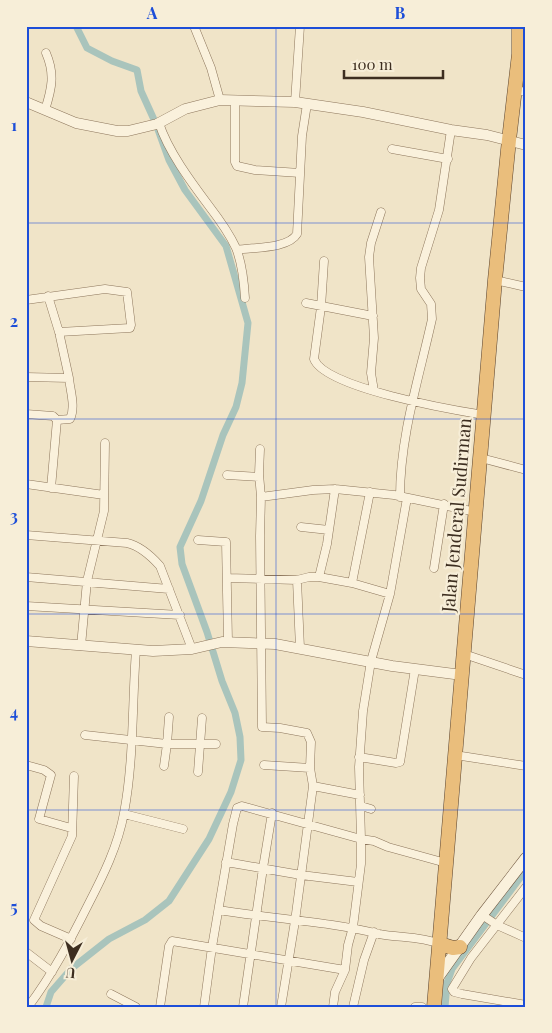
<svg xmlns="http://www.w3.org/2000/svg" width="552" height="1033" viewBox="0 0 552 1033" font-family="'Playfair Display',serif">
<style>
.lines{fill:none;stroke-linecap:round;stroke-linejoin:round}
.canal{stroke:#a9c4bc;stroke-width:7}
.minor-casing{stroke:#8d765c;stroke-width:9}
.tertiary-casing{stroke:#8d765c;stroke-width:11}
.secondary-casing{stroke:#6f573f;stroke-width:12}
.trunk-casing{stroke:#5b4430;stroke-width:15}
.minor{stroke:#faf1dc;stroke-width:8}
.tertiary{stroke:#faf1dc;stroke-width:10}
.secondary{stroke:#faf1dc;stroke-width:11}
.trunk{stroke:#eabe7c;stroke-width:14}
.grid{fill:none;stroke:#1d4ed8;stroke-width:1;stroke-opacity:0.55}
.labels{text-anchor:middle;stroke-width:4.5;stroke-linejoin:round;paint-order:stroke}
.street-label{font-size:18px;fill:#3d2e20;stroke:#f7eed8}
.neatline{fill:none;stroke:#1d4ed8;stroke-width:2}
.grid-label{font-size:16px;text-anchor:middle;font-weight:bold;fill:#1d4ed8}
</style>
<rect width="100%" height="100%" fill="#f0e4c8"/>
<g class="lines">
<path class="canal" d="M46,1007L51,992L71,969L109,939L145,920L169,901L209,839L231,792L241,760L240,737L235,713L222,681L207,632L182,564L180,547L201,501L223,435L236,407L242,383L248,323L226,246L185,190L169,160L156,124L141,91L137,70L112,61L87,48L76,26
M445,1007L447,983L452,969L526,870"/>
<defs>
<path id="minor" d="M194,26L211,68L220,100
M515,90L526,92
M235,100V162L237,166L255,170L300,173
M295,102L300,26
M45,110C52,88 55,74 46,53
M159,123C168,151 191,182 209,206C219,219 229,233 236,248C242,263 244,281 245,298
M392,149L448,159
M237,250C253,247 288,249 297,234L302,136L307,104
M324,261L321,307L314,359C325,388 453,410 484,415
M495,280L526,287
M48,296L59,332L69,378
M26,300L105,289L127,292L131,325L130,328L59,332
M306,303L373,316
M26,377L69,378C70,390 76,407 70,419L57,420
M374,391L371,373L374,338L369,257L371,243L381,212
M26,414L53,416L57,420L51,488
M260,449L259,474L261,497
M481,458L526,470
M227,475L259,477
M26,484L104,495
M400,497C400,436 419,378 432,319L431,304L421,289L420,278L421,268L439,210L451,130
M407,498L390,594L371,661L363,711L359,767L361,839L374,841L388,847L446,863
M301,527L329,530
M26,535L127,543C140,546 152,557 160,566L192,649
M198,540L226,542L228,641
M434,568L444,504
M26,577L169,589
M319,577L327,544L335,489
M227,578L297,580L309,577H319L352,583L390,594
M297,580L300,648
M352,583L370,492
M26,606L180,615
M81,646L87,581L104,511L105,443
M464,654L526,675
M85,735L167,744H216
M455,755L526,766
M359,757L396,763L400,762L415,669
M26,765L44,770L51,775L39,819L71,828
M264,765L310,768
M164,766L167,744L169,717
M198,772L202,718
M313,786L360,795
M361,806L371,809
M124,814L183,829
M226,862L301,875L358,882
M526,887L471,958L452,989L454,992L462,994L526,1005
M219,910C272,919 327,921 379,934C399,938 420,936 440,944
M482,915L497,925L526,938
M71,939L41,926L34,920L72,836L74,776
M26,952L52,972
M111,994L136,1007
M28,1007C52,975 70,941 88,905C103,876 118,846 124,813C134,760 132,704 136,650
M160,1007L169,946L172,941L345,970
M204,1007L212,947L233,824L237,808L242,806L361,839V864L353,927L348,945L345,970L335,992L333,1007
M243,1007L263,868L272,813
M281,1007L295,921L313,786L310,768L311,742L307,733L280,728L262,727L260,536L261,497L313,490L335,489L394,495L476,512
M353,1007L364,960L374,932
M415,1007H422"/>
<path id="tertiary" d="M26,102L76,123L117,131H128L157,124L185,109L220,100L295,102L363,112L451,130L487,135L526,145
M26,641L153,651L192,649L222,642L275,644L392,666L462,675"/>
<path id="secondary" d="M436,980L482,915L526,858"/>
<path id="trunk" d="M440,944L453,948L460,947
M434,1007L495,280L509,140L519,54V26"/>
</defs>
<use href="#minor" class="minor-casing"/>
<use href="#tertiary" class="tertiary-casing"/>
<use href="#secondary" class="secondary-casing"/>
<use href="#trunk" class="trunk-casing"/>
<use href="#minor" class="minor"/>
<use href="#tertiary" class="tertiary"/>
<use href="#secondary" class="secondary"/>
<use href="#trunk" class="trunk"/>
</g>
<path class="grid" d="M276,26V1007M26,223H526M26,419H526M26,614H526M26,810H526"/>
<g class="labels">
<g class="street-label">
<text transform="translate(457 515) rotate(-85)" y="6">Jalan Jenderal Sudirman</text>
</g>
</g>
<rect width="552" height="1033" fill="none" stroke="#f7eed8" stroke-width="55"/>
<g transform="translate(72 960) rotate(186)" stroke="#f7eed8" stroke-width="4" paint-order="stroke">
<path d="M0-4L9 19L0 12L-9 19Z" fill="#3d2e20"/>
<text y="-8" font-size="14" font-weight="bold" text-anchor="middle" fill="#3d2e20">U</text>
</g>
<path d="M344 70v8h99v-8" fill="none" stroke="#3d2e20" stroke-width="2.5"/>
<text x="352" y="70" font-size="15" fill="#3d2e20" stroke="#f7eed8" stroke-width="4" paint-order="stroke">100 m</text>
<rect x="28" y="28" width="496" height="978" class="neatline"/>
<g class="grid-label">
<text x="152" y="19">A</text>
<text x="400" y="19">B</text>
<text x="14" y="131">1</text>
<text x="14" y="327">2</text>
<text x="14" y="522">3</text>
<text x="14" y="718">4</text>
<text x="14" y="913">5</text>
</g>
</svg>
